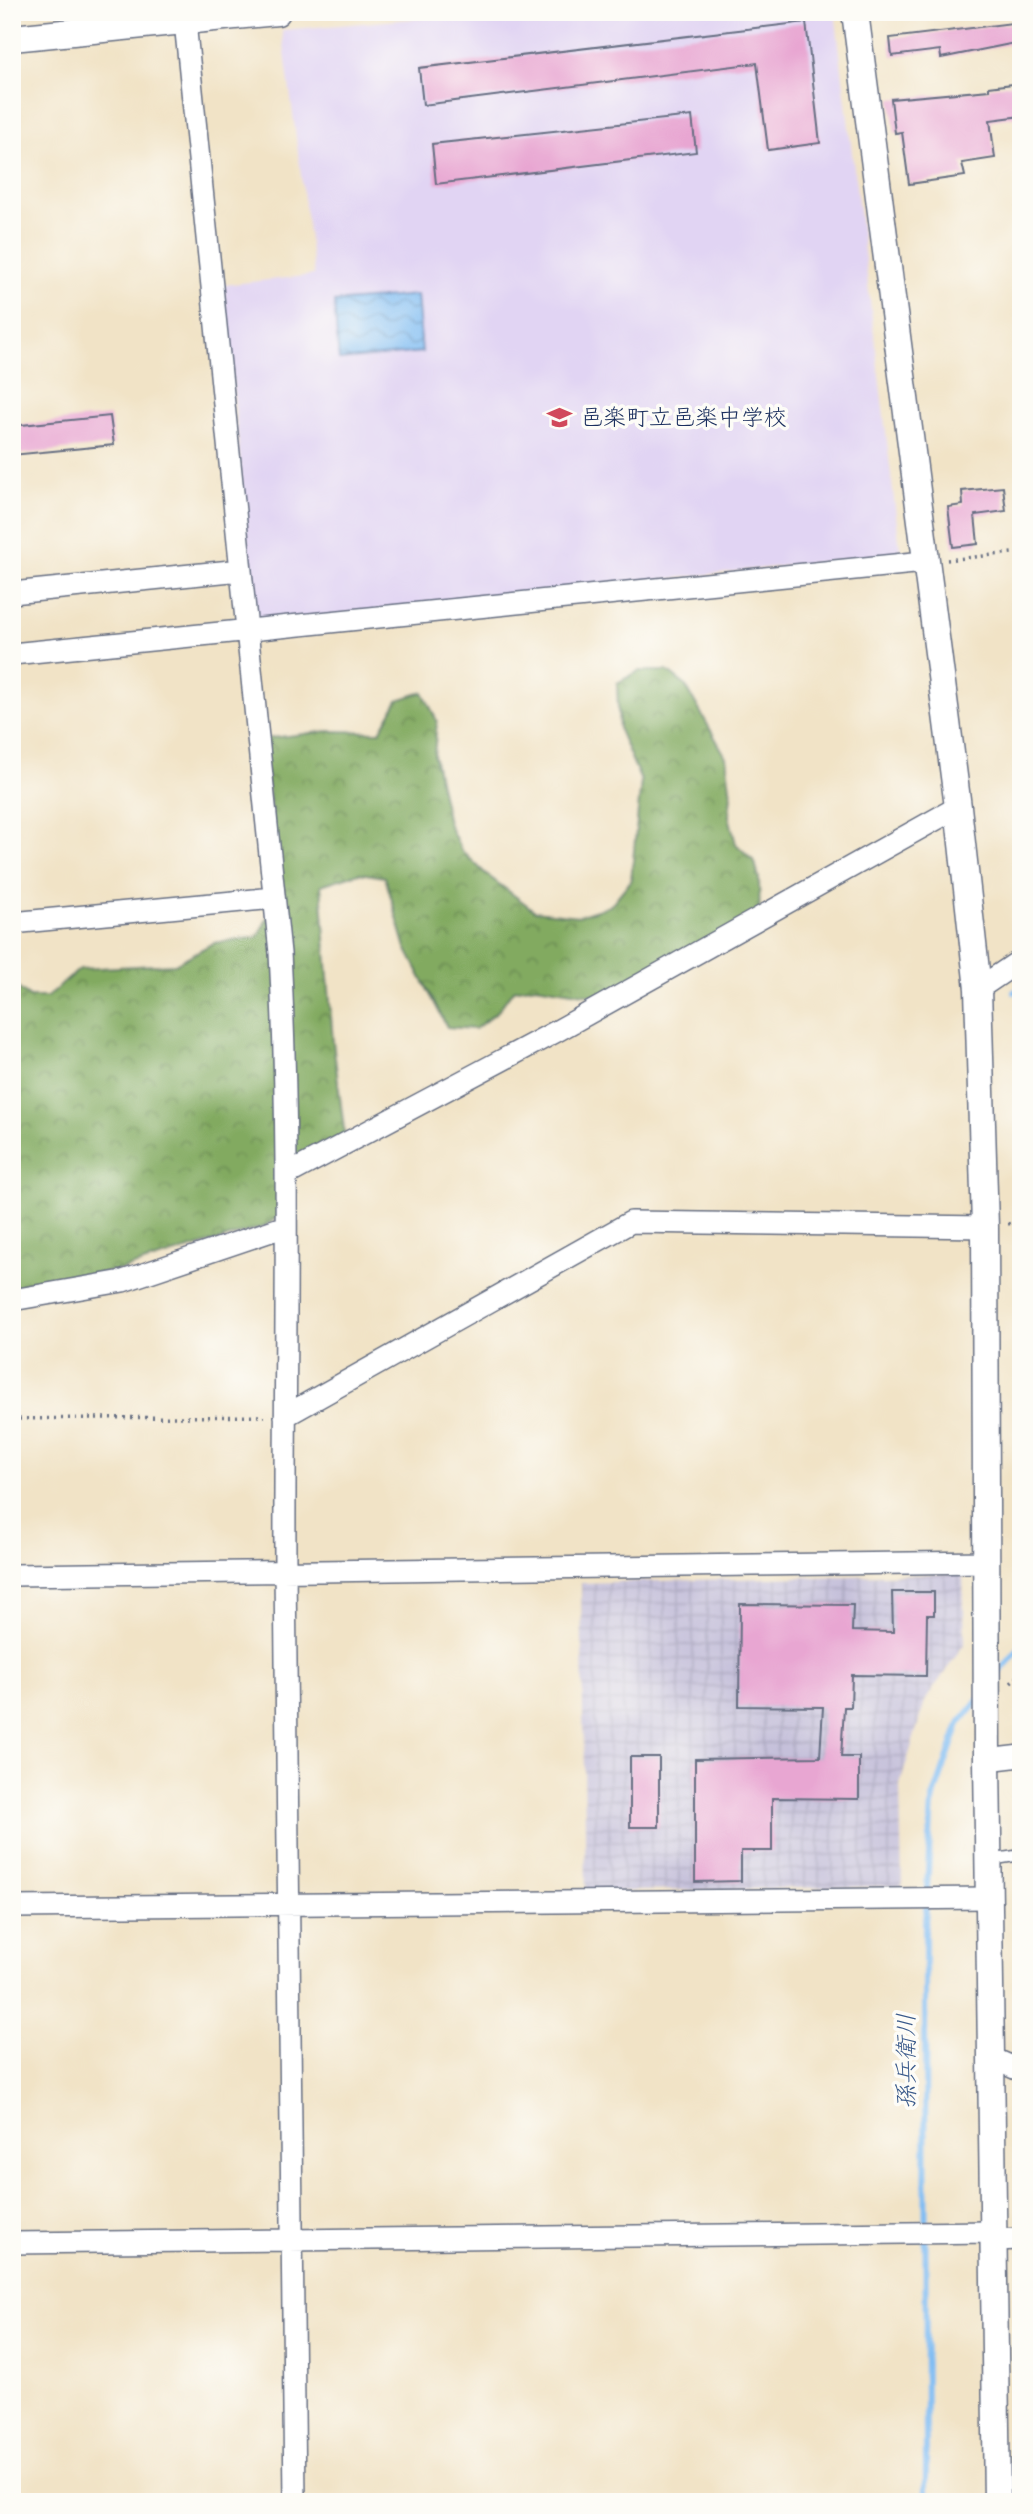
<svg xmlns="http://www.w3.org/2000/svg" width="1033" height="2514" viewBox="0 0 1033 2514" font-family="'Gochi Hand','Klee One',sans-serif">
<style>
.built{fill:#e1d4f3}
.industrial{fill:url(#industrial-grid)}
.forest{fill:url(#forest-crowns);stroke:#4e6c5f;stroke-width:2}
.water{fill:url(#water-waves);stroke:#4e76a8;stroke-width:2}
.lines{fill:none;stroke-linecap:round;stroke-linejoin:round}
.stream{stroke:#81bdf3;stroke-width:6}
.building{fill:#e8a6d2}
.service-casing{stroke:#666e82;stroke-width:13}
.minor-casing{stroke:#666e82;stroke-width:24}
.tertiary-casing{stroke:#666e82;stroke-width:29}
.path{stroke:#666e82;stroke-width:3.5;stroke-dasharray:2 5;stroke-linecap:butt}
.service{stroke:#fff;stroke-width:10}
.minor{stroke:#fff;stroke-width:21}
.tertiary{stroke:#fff;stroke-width:26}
.labels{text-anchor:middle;stroke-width:7;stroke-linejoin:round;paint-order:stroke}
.poi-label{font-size:23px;fill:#1b2f5e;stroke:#fdfcf7;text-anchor:start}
.water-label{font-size:24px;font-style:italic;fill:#3a5a8b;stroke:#fdfcf7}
</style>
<defs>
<pattern id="industrial-grid" width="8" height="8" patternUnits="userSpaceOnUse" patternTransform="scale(1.75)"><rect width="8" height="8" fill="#c5c0da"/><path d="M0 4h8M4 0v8" fill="none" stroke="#a9a5be"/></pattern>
<pattern id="forest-crowns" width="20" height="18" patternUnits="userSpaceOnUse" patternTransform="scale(1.75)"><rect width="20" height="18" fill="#82aa60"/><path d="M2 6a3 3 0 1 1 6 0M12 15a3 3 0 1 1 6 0" fill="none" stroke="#6a8b52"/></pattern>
<pattern id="water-waves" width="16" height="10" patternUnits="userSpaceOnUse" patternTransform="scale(1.75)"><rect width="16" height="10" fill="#81bdf3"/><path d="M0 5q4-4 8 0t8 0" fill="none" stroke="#699ac8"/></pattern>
</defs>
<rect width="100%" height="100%" fill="#fdfcf7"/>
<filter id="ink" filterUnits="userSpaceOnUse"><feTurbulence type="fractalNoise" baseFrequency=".0143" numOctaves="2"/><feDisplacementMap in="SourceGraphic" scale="14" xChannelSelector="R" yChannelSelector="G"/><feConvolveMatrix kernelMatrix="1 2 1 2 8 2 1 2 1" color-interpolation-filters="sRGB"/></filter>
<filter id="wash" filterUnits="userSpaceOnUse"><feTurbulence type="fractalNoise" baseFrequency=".00686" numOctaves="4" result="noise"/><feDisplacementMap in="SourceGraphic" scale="28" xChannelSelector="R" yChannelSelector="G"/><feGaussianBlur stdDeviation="1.57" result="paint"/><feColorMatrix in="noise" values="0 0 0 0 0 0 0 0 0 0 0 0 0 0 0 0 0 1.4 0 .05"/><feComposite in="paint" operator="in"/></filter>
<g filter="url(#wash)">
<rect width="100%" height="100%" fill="#f1e3c6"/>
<path class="built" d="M493,12H835L900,549L895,554L263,623L254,615L224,285L314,275L282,30Z"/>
<path class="industrial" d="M963,1573L965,1643L925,1701L900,1785L902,1886L586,1892L581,1583Z"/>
<path class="forest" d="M639,671H667L685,685L726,757L731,795L729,816L736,844L755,862L759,879L760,918L614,999L536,986L513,990L498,1011L475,1029L447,1027L406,948L385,877L359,873L321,885L333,1042L345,1137L279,1171L280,1216L263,1227L120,1270L12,1289V984L30,997H47L80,969L175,964L213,943L258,937L281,891L262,739L329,731L380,732L398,700L423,692L437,721L434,756L448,823L461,850L487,875L535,911L578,916L610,906L631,880L641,781L619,730L617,683Z"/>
<path class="water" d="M417,295L422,352L339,360L334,302Z"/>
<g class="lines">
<path class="stream" d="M1014,992L1021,988
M996,1677L1021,1646
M926,2502L925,1924L932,1802L959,1724L978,1700"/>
</g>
<g id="blocks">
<path class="building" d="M806,22L820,143L768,150L757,63L423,105L419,68Z
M1012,23L1015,43L941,58L940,50L892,56L890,38Z
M1021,83V116L990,120L995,158L962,163L965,176L909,184L902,132L895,133L891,99L989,90V87Z
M692,116L696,152L436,184L432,144Z
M110,416L114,445L12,455V426Z
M1003,487L1006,511L975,515L978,544L953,547L948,507L963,505L962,491Z
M892,1592H934V1615H927L926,1676L852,1675L851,1707H844L841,1757H859V1799L772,1798V1851H741V1881L695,1882V1759L820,1757L823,1707L739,1706L740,1604L853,1605L852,1631L893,1632Z
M630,1757H659V1827H630Z"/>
</g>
</g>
<g filter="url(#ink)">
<use href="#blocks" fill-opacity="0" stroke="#666e82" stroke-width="2"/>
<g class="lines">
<defs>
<path id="service" d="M990,1860L1021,1855"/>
<path id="minor" d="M184,12L280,953C291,1158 284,1363 285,1568C286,1879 292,2190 295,2502
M12,593L241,570
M12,654L924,562
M12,923L274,898
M978,989L1021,960
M288,1174L557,1031L958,807
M12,1300L123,1281L286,1226
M285,1416L631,1222L985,1227
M12,1575L987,1562
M987,1760L1021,1756
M12,1907L990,1898
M992,2058L1021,2071
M993,2240L1021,2239
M12,2243L993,2232"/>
<path id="tertiary" d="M855,12L958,807L978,989L985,1227L987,1760L997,2502
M12,38L277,12"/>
</defs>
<use href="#service" class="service-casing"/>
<use href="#minor" class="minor-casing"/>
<use href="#tertiary" class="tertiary-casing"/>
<path class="path" d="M947,560L1021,552
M1008,1224L1021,1221
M12,1419L265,1416
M1011,1683L1021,1674"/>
<use href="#service" class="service"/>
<use href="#minor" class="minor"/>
<use href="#tertiary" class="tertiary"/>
</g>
</g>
<defs>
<symbol id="school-bare" viewBox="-9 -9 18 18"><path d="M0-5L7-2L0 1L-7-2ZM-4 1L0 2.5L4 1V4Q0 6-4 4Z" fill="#d1495b" stroke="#fdfcf7" stroke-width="2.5" paint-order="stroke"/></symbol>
</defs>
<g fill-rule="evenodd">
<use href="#school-bare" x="542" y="400" width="35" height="35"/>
</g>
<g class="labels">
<g class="poi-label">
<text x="580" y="425">邑楽町立邑楽中学校</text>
</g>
<g class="water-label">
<text transform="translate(906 2061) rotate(-90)" y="8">孫兵衛川</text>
</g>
</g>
<rect width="1033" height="2514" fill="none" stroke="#fdfcf7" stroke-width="42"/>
</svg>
